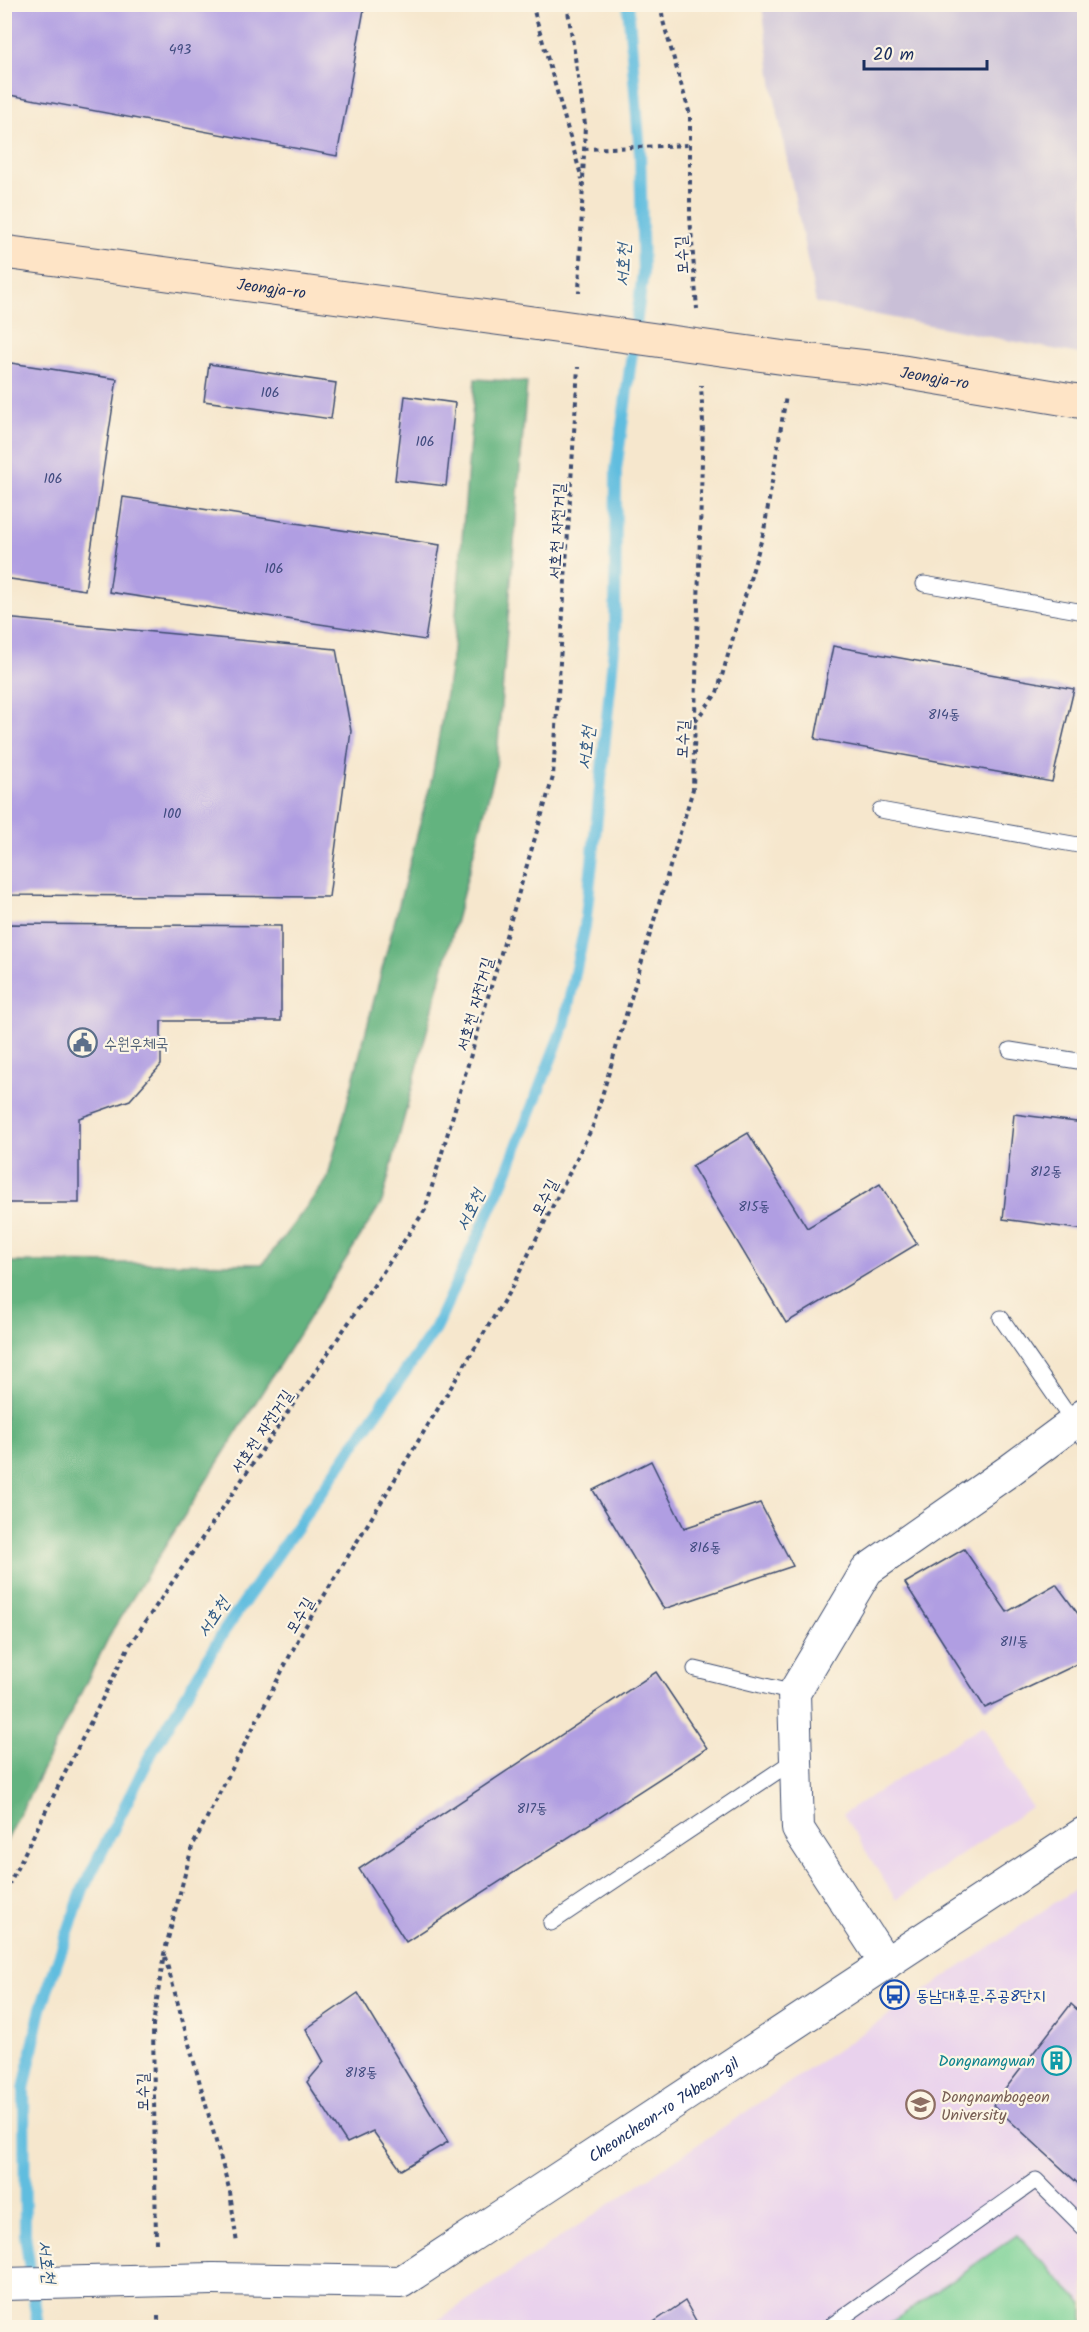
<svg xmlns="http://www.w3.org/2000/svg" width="1089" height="2332" viewBox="0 0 1089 2332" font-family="Kalam,'Poor Story',sans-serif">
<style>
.built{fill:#e9d2ed}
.industrial{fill:#c9bfd7}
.green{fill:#7ad196;stroke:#4a807a;stroke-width:1.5}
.forest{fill:#63b37f;stroke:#3f716e;stroke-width:1.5}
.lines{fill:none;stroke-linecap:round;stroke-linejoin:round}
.stream{stroke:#61bddf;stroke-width:12}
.building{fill:#b09ee2}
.lane-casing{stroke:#3c4b6f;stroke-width:17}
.street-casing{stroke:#3c4b6f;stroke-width:34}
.secondary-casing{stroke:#3c4b6f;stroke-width:35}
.path{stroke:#3c4b6f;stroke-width:4;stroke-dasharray:4.5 4.5;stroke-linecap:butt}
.lane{stroke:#fff;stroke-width:15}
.street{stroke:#fff;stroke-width:32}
.secondary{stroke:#fee4c6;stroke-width:33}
.street-bridge-casing{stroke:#3c4b6f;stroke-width:34;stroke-linecap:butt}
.secondary-bridge-casing{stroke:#3c4b6f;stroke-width:35;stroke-linecap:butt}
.street-bridge{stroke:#fff;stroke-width:32}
.secondary-bridge{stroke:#fee4c6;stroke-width:33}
.labels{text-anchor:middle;stroke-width:4.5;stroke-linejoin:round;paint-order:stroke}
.number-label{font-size:14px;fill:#404b7f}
.street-label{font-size:16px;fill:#1b2f5e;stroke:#fcf5e5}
.service-label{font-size:16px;fill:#4e5e75;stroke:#fcf5e5;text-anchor:start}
.transit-label{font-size:16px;fill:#164399;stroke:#fcf5e5;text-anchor:start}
.culture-label{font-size:16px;fill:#0d838f;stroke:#fcf5e5;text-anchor:end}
.education-label{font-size:16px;fill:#785e54;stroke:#fcf5e5;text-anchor:start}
.water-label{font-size:18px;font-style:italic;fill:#305a85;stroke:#fcf5e5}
</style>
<rect width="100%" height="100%" fill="#fcf5e5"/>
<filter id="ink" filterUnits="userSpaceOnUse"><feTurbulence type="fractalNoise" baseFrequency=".0167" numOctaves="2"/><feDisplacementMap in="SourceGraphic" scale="12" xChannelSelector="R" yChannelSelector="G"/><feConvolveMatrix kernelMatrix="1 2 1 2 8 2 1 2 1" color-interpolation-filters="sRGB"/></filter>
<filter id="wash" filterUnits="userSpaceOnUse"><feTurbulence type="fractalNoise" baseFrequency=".008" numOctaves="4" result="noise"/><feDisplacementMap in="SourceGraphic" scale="24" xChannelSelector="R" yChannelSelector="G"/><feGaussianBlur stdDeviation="1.35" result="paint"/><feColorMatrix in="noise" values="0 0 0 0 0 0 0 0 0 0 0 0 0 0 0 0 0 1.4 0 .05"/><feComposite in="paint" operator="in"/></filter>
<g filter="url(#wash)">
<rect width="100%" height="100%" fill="#f6e7cd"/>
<path class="built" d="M983,1725L1031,1807L896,1900L843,1814Z
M1084,1883V2327H428Z"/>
<path class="industrial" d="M762,5H1084V355L816,303L773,89Z"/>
<path class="green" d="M1017,2235L1084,2305V2327H885Z"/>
<path class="forest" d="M475,379L527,382L496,768L382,1202L113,1629L5,1844V1262L263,1264L327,1180L432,778L453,651Z"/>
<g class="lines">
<path class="stream" d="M38,2328L25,2234L24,2089L41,2008L83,1889L151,1754L224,1631L435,1329L503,1182L564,1025L585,926L599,799L615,637L616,470L643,273L640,153L628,4"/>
</g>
<g id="blocks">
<path class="building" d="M4,4H365L337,156L4,94Z
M4,362L117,379L85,590L4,578Z
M209,364L336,383L331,419L204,401Z
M405,396L455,403L446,486L395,480Z
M123,497L440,545L425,640L109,592Z
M4,618L336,649L351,731L329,897L4,895Z
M833,646L1074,689L1052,782L815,739Z
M4,924L281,926V1021H161V1065L130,1100L79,1118V1203H4Z
M1014,1114L1084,1123V1230L1003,1219Z
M748,1133L807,1228L880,1184L917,1244L786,1323L692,1166Z
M651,1461L684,1528L760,1503L793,1566L664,1609L593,1490Z
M964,1549L1007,1612L1056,1584L1084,1622V1661L985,1708L905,1583Z
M656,1672L707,1748L406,1942L359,1869Z
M358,1993L448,2142L401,2170L373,2131L347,2143L307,2082L324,2062L306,2029Z
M1071,2004L1084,2016V2189L993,2105Z
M685,2301L700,2328H645Z"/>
</g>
</g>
<g filter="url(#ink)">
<use href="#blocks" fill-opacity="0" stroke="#3c4b6f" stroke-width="1.5"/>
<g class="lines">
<defs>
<path id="lane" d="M924,584L1084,612
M880,810L1084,846
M1010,1050L1084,1062
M1001,1318L1084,1438
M695,1669L794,1693
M551,1923L796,1759
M828,2328L1036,2180L1084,2228"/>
<g id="street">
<path d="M886,1964L798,1829L794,1693L867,1570L1010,1470L1084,1415"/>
<path id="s1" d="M213,2279L401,2282L1084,1833"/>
</g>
<g id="secondary">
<path id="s2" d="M4,252L540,324"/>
<path id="s3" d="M786,358L885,369L1084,402"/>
</g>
</defs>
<use href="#lane" class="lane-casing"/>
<use href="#street" class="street-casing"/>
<use href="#secondary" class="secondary-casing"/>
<path class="path" d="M532,4L582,179
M567,4L585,124L579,293
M661,4L663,21L690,115V216L697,309
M584,149L690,145
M695,721L717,693L764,531L786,396
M4,1894L129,1646L425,1210L553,777L578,367
M165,1957L230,2192L237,2244
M4,2207L6,2249
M156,2243L153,2025L164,1954L192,1847L302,1632L512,1287L593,1126L693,789L703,423L701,385
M158,2316V2328"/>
<use href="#lane" class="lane"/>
<use href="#street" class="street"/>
<use href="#secondary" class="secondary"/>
<defs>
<path id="street-bridge" d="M4,2284L213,2279"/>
<path id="secondary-bridge" d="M540,324L786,358"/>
</defs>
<use href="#street-bridge" class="street-bridge-casing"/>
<use href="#secondary-bridge" class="secondary-bridge-casing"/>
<use href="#street-bridge" class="street-bridge"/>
<use href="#secondary-bridge" class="secondary-bridge"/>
</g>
</g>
<defs>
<symbol id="civic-ring" viewBox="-11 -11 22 22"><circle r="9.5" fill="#fcf5e5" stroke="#5c6f8a" stroke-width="1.5"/><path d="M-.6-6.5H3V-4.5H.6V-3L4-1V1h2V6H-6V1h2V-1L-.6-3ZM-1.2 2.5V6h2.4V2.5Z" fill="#5c6f8a"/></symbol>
<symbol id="bus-ring" viewBox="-11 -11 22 22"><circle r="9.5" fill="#fcf5e5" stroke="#1a4fb4" stroke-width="1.5"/><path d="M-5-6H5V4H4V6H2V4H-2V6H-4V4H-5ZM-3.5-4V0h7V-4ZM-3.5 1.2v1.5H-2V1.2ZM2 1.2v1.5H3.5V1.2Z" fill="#1a4fb4"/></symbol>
<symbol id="building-ring" viewBox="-11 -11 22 22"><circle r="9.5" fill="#fcf5e5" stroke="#0f9aa8" stroke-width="1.5"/><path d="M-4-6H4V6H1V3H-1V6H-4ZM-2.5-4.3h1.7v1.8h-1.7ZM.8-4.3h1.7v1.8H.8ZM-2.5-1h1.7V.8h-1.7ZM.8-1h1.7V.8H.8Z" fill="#0f9aa8"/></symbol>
<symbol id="university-ring" viewBox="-11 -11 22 22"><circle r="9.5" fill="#fcf5e5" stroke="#8d6e63" stroke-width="1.5"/><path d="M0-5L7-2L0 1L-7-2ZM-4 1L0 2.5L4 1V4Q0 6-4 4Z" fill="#8d6e63"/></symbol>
</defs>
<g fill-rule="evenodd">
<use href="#civic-ring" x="66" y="1026" width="33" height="33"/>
<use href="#bus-ring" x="878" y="1978" width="33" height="33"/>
<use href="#building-ring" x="1040" y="2044" width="33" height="33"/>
<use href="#university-ring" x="904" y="2088" width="33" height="33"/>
</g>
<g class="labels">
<g class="number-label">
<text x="180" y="54">493</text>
<text x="270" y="397">106</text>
<text x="425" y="446">106</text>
<text x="53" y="483">106</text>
<text x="274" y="573">106</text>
<text x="944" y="719">814동</text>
<text x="172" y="818">100</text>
<text x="1046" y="1176">812동</text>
<text x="754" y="1211">815동</text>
<text x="705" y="1552">816동</text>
<text x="1014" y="1646">811동</text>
<text x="532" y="1813">817동</text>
<text x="361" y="2077">818동</text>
</g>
<g class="street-label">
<text transform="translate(681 255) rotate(-94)" y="6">모수길</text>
<text dy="6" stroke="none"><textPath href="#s2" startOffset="270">Jeongja-ro</textPath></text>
<text dy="6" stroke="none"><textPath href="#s3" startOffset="150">Jeongja-ro</textPath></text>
<text transform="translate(556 531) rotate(-87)" y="6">서호천 자전거길</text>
<text transform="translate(682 739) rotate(-88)" y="6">모수길</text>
<text transform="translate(474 1004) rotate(-74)" y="6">서호천 자전거길</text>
<text transform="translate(544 1197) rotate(-63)" y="6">모수길</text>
<text transform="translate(261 1431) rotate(-56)" y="6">서호천 자전거길</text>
<text transform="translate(299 1615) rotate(-60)" y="6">모수길</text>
<text transform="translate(142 2092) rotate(-91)" y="6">모수길</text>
<text dy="6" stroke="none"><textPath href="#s1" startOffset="502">Cheoncheon-ro 74beon-gil</textPath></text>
</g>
<g class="service-label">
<text x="104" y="1049">수원우체국</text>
</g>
<g class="transit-label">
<text x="916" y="2001">동남대후문.주공8단지</text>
</g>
<g class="culture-label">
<text x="1035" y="2066">Dongnamgwan</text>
</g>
<g class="education-label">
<text x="941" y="2102">Dongnambogeon<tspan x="941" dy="18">University</tspan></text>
</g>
<g class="water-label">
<text transform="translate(623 265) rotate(-88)" y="6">서호천</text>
<text transform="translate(586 748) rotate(-84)" y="6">서호천</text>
<text transform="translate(470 1210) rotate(-65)" y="6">서호천</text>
<text transform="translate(213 1617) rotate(-57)" y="6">서호천</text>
<text transform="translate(47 2262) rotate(82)" y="6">서호천</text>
</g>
</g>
<rect width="1089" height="2332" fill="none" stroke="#fcf5e5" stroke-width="24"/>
<path d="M864 60v9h123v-9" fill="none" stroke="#1b2f5e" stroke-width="3"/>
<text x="873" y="60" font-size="18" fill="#1b2f5e" stroke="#fcf5e5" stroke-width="4.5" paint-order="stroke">20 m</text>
</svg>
